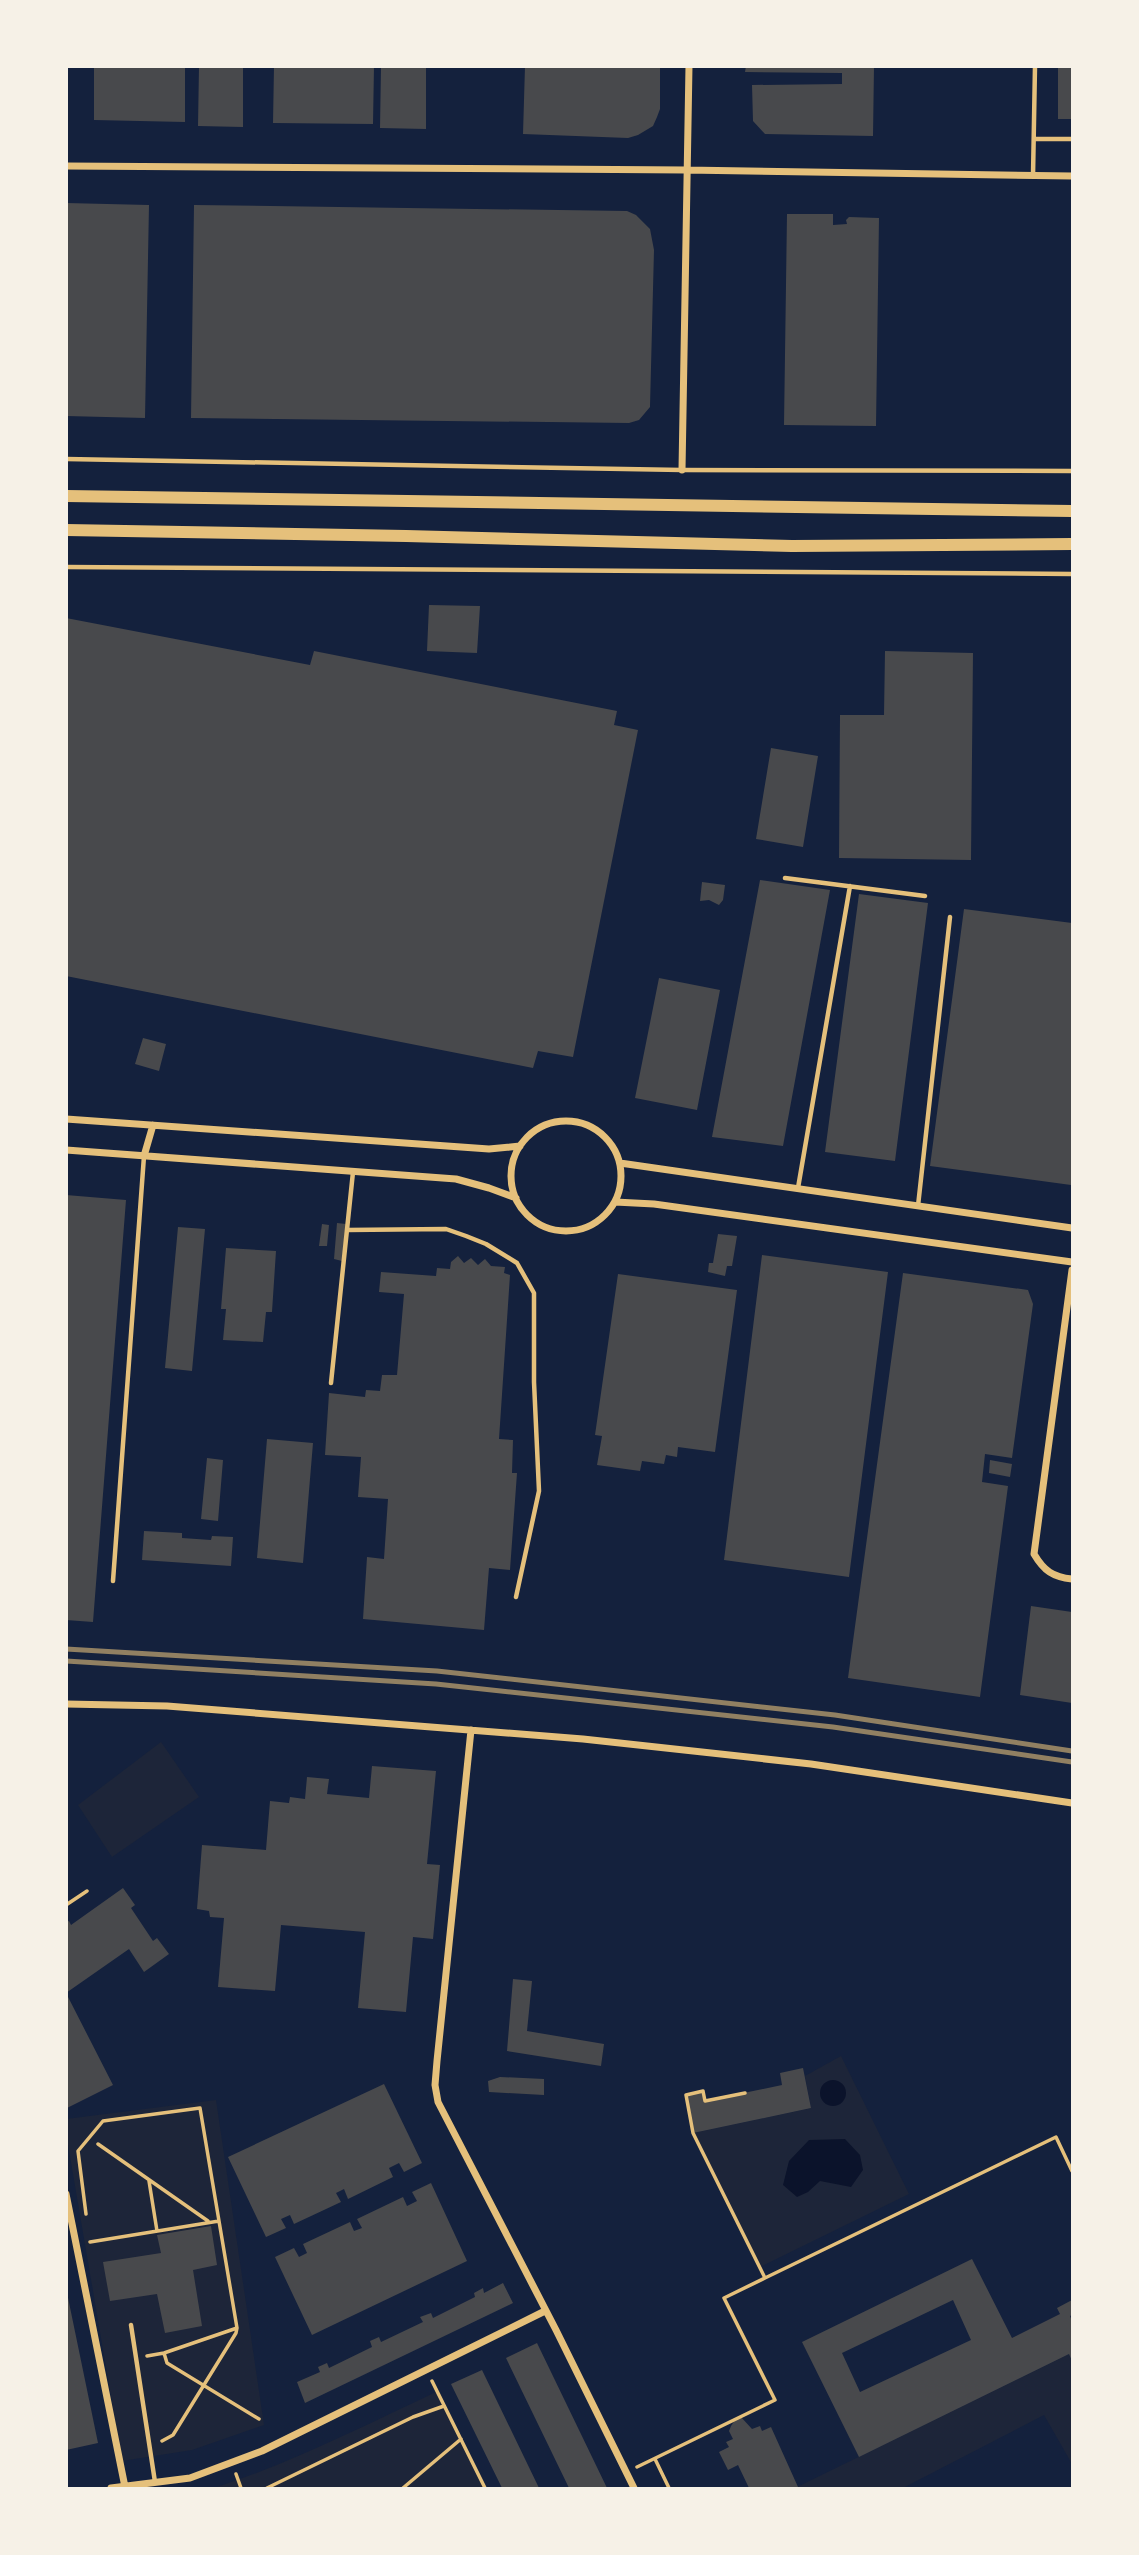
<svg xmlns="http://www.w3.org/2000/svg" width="1139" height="2555" viewBox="0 0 1139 2555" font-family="'Titillium Web',sans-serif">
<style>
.green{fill:#1d2539}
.water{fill:#0b132b}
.building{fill:#48494c;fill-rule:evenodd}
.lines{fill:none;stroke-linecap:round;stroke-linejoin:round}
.path{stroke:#e5c07b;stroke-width:3.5}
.service{stroke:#e5c07b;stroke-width:4.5}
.minor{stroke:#e5c07b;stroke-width:7}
.secondary{stroke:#e5c07b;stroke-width:12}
.rail{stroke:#918062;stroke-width:5}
</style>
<rect width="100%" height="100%" fill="#14213d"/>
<path class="green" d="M161,1742L199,1797L112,1857L78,1805Z
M841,2056L909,2194L760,2267L693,2133L811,2108L805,2076Z
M216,2100L264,2425L192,2450L122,2461L67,2139L66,2119Z
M1069,2354L1072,2361V2464L1044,2415L903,2488H795Z
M438,2391L485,2488H214C291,2463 364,2426 438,2391Z"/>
<path class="water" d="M820 2093a13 13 0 1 1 26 0a13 13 0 1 1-26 0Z
M845,2139L860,2155L863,2170L851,2187L820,2181L808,2192L797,2197L783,2185L789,2161L809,2140Z"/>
<path class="building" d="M94,66H185V122L94,120Z
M199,66H243V127L198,126Z
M274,66H374L373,124L273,123Z
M381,66H426V129L380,128Z
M525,66H660V109L657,117L653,126L638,135L628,138L523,134Z
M746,66H874L873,136L765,134L753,121L752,85L842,84V73L745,72Z
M1058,66H1072V119H1058Z
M66,203L149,205L145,418L66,416Z
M194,205L627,211L636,215L650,229L654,250L650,407L639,420L629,423L191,418Z
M787,214H833V225L847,224L846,220L849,217L879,218L876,426L784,425Z
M429,605L480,606L477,653L427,651Z
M66,618L310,665L314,651L617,711L614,725L638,730L573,1057L538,1051L533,1068L66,976Z
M885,651L973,653L971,860L839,858L840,715H884Z
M771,748L818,756L803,847L756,839Z
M760,880L830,890L783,1146L712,1137Z
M702,882L725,885L723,900L719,905L709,900L700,901Z
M859,894L928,903L895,1161L825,1152Z
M964,909L1072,923L1071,1185L930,1166Z
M659,978L720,990L697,1110L635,1098Z
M143,1038L166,1044L159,1071L135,1064Z
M66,1195L126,1200L93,1622L66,1620Z
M337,1223L346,1224L342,1261L334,1259Z
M322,1224L329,1225L327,1246H319Z
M178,1227L205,1229L192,1371L165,1368Z
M718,1234L737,1236L732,1266H727L725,1276L708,1272L709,1263H713Z
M226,1248L276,1251L272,1312H266L263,1342L223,1340L226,1309H221Z
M762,1255L888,1272L849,1577L724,1560Z
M458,1256L464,1263L471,1258L478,1265L485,1259L491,1266L505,1267L504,1273L510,1275L499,1439L513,1440L512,1473H517L510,1570L489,1568L484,1630L363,1619L367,1557L384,1559L388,1499L358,1497L361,1457L325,1455L329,1393L365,1397L366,1390L380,1391L382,1375H397L404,1294L379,1292L381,1272L436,1276L437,1268L450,1269L451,1262Z
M903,1273L1028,1290L1033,1304L1012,1458L985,1454L982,1482L1008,1486L980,1697L848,1678Z
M618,1274L737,1290L715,1452L678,1447L677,1457L666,1455L664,1464L642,1461L640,1471L597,1465L602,1436L595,1435Z
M267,1439L313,1443L303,1563L257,1558Z
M207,1458L223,1460L218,1521L201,1519Z
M990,1460L1012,1464L1010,1477L989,1473Z
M144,1531L182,1533V1538L211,1540L212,1536L233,1537L231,1566L142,1560Z
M1031,1606L1072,1612V1703L1020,1695Z
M372,1766L436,1771L427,1864L440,1865L433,1939L413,1937L406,2012L358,2008L365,1932L281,1925L275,1991L218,1987L224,1918L210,1917L209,1911L197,1909L202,1845L266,1850L270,1801L289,1803L290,1797L305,1799L307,1777L329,1779L327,1794L369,1798Z
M123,1888L135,1905L131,1908L153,1941L157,1938L169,1954L144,1972L129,1949L66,1993V1922L69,1921L71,1925Z
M513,1979L532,1981L527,2031L604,2044L601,2066L507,2051Z
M66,1993L113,2085L67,2108L66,2107Z
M803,2068L811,2108L693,2133L686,2095L703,2091L705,2101L782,2085L780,2073Z
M500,2077L544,2079V2095L489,2092L488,2081Z
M384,2084L422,2163L404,2172L399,2163L389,2168L393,2177L348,2199L344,2189L336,2193L341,2202L294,2224L290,2215L281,2219L286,2228L266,2237L228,2157Z
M431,2183L467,2261L312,2335L275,2257L294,2248L299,2257L307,2253L303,2244L350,2222L354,2231L362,2228L357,2219L403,2197L407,2206L417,2201L412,2192Z
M211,2226L217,2265L193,2270L202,2326L165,2333L157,2294L110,2301L103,2262L161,2253L157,2235Z
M972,2259L1012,2338L1060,2314L1057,2308L1072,2300V2315L1070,2316L1072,2321V2361L1069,2354L859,2457L802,2342ZM953,2300L971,2340L860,2392L842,2353Z
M503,2283L513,2303L305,2403L297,2382L320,2372L318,2367L327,2363L329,2368L372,2347L370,2341L379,2337L381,2342L423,2322L420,2317L431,2313L433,2318L475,2297L474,2293L483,2288L484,2293Z
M66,2288L98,2443L66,2450Z
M537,2343L607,2488H569L506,2358Z
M482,2370L539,2488H502L451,2384Z
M741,2417L752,2429L760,2426L762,2431L771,2427L798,2487L749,2488L738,2465L728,2470L719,2452L729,2447L726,2442L733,2439L729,2431L731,2426L735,2420Z"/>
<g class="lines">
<path class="path" d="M66,1905L87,1891
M98,2144L208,2221
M149,2181L157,2231
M86,2214L78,2151L103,2121L200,2108L237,2328L164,2353L147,2356
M90,2242L219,2221
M765,2278L1056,2137L1072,2171
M164,2353L167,2363L259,2419
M432,2381L485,2488
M162,2441L173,2435L236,2333L237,2328
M655,2459L669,2488
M637,2467L775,2400L724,2298L765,2278L693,2133L686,2095L703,2091L705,2101L745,2093
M236,2474L241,2488
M267,2488L413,2417L444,2406
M403,2488L461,2439"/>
<path class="service" d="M1034,139H1072
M1033,176L1035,66
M66,459L682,470L1072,471
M66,567L1072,574
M785,878L925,896
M798,1188L850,886
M918,1206L950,917
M347,1230L446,1229L466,1236L486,1244L517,1263L534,1293V1382L539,1491L516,1597
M331,1383L353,1172
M113,1581L144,1156
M131,2325L155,2482"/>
<path class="minor" d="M66,166L686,170L1072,176
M682,470L689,66
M66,1119L489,1149L520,1146
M511 1176a55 55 0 1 1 110 0a55 55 0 1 1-110 0Z
M66,1150L456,1179L489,1188L516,1198
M144,1156L153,1125
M620,1163L1072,1228
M615,1202L654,1204L1072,1262
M1072,1270L1034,1554C1044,1571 1053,1577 1072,1579
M66,1704L167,1706L583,1739L811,1764L1072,1803
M471,1730L437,2061L435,2085L438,2102L556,2330L634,2488
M66,2194L125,2487
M111,2488L190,2478L262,2451L545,2311"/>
<path class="secondary" d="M66,496L1072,511
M66,530L406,536L792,546L1072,544"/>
<path class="rail" d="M66,1649L437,1671L835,1715L1072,1751
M66,1661L436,1684L833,1727L1072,1762"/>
</g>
<rect width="1139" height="2555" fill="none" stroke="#f6f1e7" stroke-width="136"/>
</svg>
